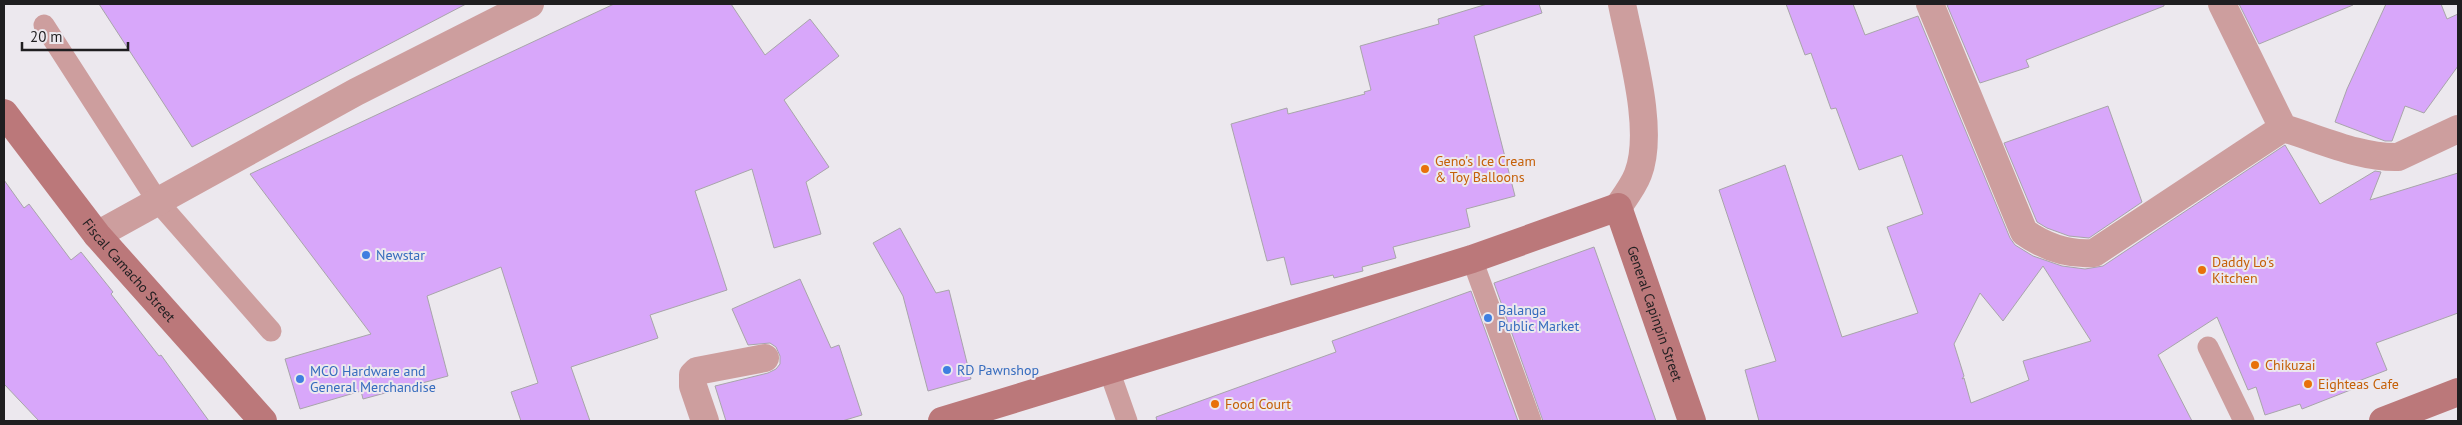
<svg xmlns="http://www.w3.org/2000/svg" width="2462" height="425" viewBox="0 0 2462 425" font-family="'PT Sans',sans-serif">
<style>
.building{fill:#d8a7fa;stroke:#a8a5aa;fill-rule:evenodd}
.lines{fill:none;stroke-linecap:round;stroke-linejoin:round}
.lane{stroke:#cd9e9e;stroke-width:21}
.street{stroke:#cd9e9e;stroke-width:28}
.secondary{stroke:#bb787a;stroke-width:28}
.food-dot{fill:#e8710a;stroke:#ece8ee;stroke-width:2}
.shop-dot{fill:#3f7fe0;stroke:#ece8ee;stroke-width:2}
.labels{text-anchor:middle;stroke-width:4;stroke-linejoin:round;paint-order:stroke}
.food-label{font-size:14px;fill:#c56008;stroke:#ece8ee;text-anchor:start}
.shop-label{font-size:14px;fill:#366cbe;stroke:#ece8ee;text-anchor:start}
.street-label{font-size:14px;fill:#1f1e20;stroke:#ece8ee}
</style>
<rect width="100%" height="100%" fill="#ece8ee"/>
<path class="building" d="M99,4H466L192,147Z
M614,4H731L765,55L810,19L839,56L784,100L829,167L806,182L821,234L774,248L752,169L695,191L727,290L650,315L658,338L571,367L590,421H521L511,392L538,383L501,267L427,296L448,376L363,399L361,391L300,409L285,359L371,334L250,174Z
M1487,4H1539L1542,13L1474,36L1515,196L1466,209L1470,227L1393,247L1396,258L1362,267L1363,271L1334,278L1333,275L1291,285L1284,257L1267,261L1231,124L1287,108L1288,114L1365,94L1364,92L1371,90L1360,46L1439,24L1438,19Z
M1786,4H1853L1865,35L1918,16L2010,238L2015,245L2033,256L2062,266L2085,269L2103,266L2285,145L2320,204L2375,171L2381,172L2370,200L2458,173V313L2376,343L2387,370L2356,382L2358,387L2302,409L2300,404L2265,415L2256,387L2248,390L2217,317L2158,355L2192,421H1759L1745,370L1776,361L1719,190L1785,165L1842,337L1918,313L1887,227L1923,214L1902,155L1859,170L1836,108L1831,109L1811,53L1805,55ZM2043,266L2091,341L2023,361L2029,380L1971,403L1964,378L1962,379L1964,376L1954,344L1980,293L2003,321Z
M1952,4H2164V6L2026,60L2029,67L1980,83L1947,5Z
M2239,4H2352L2353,5L2259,44Z
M2386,4H2441L2447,19L2458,14V66L2424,113L2405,106L2392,141H2385L2335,122L2347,89Z
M2108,106L2142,202L2089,238L2069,236L2047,228L2037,222L2004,143Z
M4,180L24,208L29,204L71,260L81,252L113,292L111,294L159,356L161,355L209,421H39L4,384Z
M900,228L936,293L949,290L971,379L928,391L903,296L873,243Z
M1594,247L1656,421H1543L1494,283Z
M800,279L831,348L839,345L862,415L842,421H726L715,386L768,373L776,369L780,364V356L776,347L770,343L748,345L732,309Z
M1471,291L1518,421H1157L1156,417L1336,352L1332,341Z"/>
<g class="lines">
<path class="lane" d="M44,25L158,202L271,331
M1472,259L1531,421
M2208,347L2244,421
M1109,370L1127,421"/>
<path class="street" d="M1930,4L2024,232C2045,247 2068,255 2094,253L2283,128
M2222,4L2283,128C2320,139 2360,158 2398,157L2458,129
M1618,207C1625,197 1634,185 1638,174C1655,130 1631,50 1622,4
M97,235L356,92L530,4
M705,421L693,386V375L697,371L765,358"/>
<g class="secondary">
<path id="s1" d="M4,113L97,235L263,421"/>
<path id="s2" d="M942,421L1472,259L1618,207L1692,421"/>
<path d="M2383,421L2458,392"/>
</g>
</g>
<g class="food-dot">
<circle cx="1425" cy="169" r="5"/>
<circle cx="2202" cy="270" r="5"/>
<circle cx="2255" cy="365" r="5"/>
<circle cx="2308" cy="384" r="5"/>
<circle cx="1215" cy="404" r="5"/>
</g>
<g class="shop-dot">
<circle cx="366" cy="255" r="5"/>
<circle cx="1488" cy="318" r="5"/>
<circle cx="947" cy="370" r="5"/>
<circle cx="300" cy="379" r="5"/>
</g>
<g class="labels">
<g class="food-label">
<text x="1435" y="166">Geno's Ice Cream<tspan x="1435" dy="16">&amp; Toy Balloons</tspan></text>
<text x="2212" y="267">Daddy Lo's<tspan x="2212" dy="16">Kitchen</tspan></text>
<text x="2265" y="370">Chikuzai</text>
<text x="2318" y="389">Eighteas Cafe</text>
<text x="1225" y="409">Food Court</text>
</g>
<g class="shop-label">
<text x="376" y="260">Newstar</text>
<text x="1498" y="315">Balanga<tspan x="1498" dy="16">Public Market</tspan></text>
<text x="957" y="375">RD Pawnshop</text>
<text x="310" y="376">MCO Hardware and<tspan x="310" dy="16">General Merchandise</tspan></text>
</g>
<g class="street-label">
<text dy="5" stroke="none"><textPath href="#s1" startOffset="201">Fiscal Camacho Street</textPath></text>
<text dy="5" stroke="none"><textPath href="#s2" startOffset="822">General Capinpin Street</textPath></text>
</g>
</g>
<rect width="2462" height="425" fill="none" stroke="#1f1e20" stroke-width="10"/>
<path d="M22 42v8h106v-8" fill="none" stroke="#1f1e20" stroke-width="2.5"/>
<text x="30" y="42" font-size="15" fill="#1f1e20" stroke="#ece8ee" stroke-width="4" paint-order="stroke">20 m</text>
</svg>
